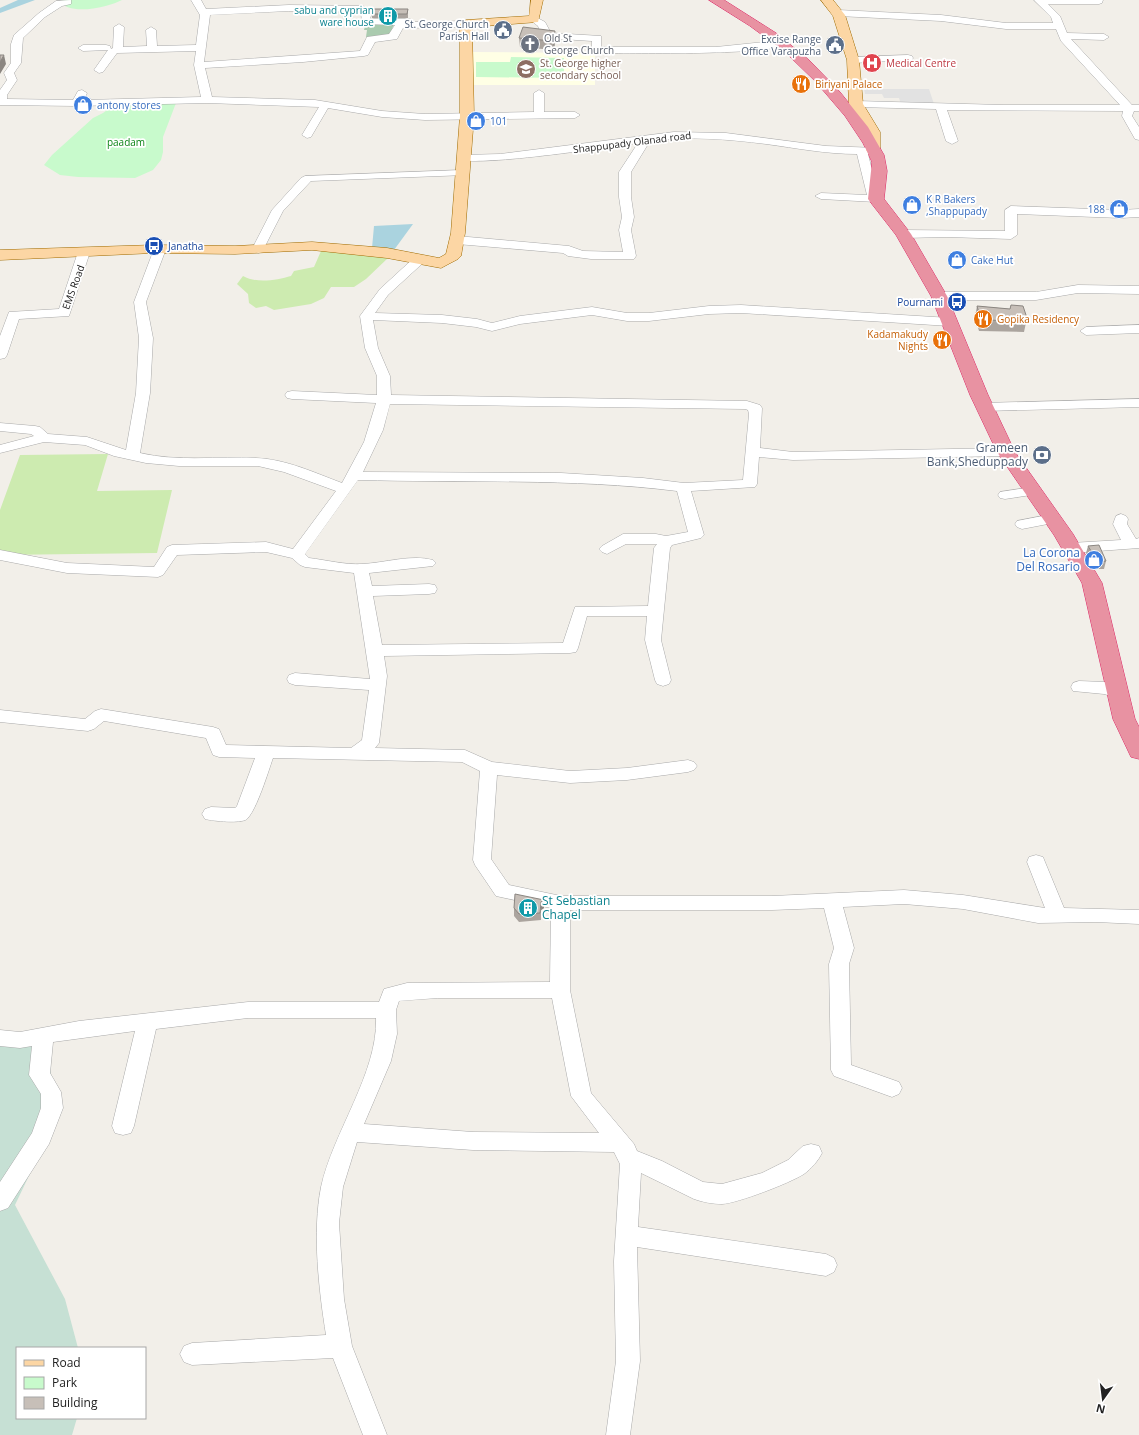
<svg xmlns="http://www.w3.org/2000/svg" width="1139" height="1435" viewBox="0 0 1139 1435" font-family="'Open Sans',sans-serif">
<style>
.education{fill:#ffffe5}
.grass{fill:#cdebb0}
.wetland{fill:#c6e0d4}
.cemetery{fill:#aacbaf}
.park{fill:#c8facc}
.parking{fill:#e2e2e2}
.water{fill:#aad3df}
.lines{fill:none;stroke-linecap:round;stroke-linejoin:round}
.minor-casing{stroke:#a9a9a9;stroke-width:1}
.major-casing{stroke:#a06b00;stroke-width:1}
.highway-casing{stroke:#dc2a67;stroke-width:1}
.minor{fill:#fff;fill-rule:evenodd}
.major{fill:#fcd6a4;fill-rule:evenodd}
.highway{fill:#e892a2;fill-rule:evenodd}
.wall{fill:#aba49e}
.shaded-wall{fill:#8b8681}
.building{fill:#c7bfb8;stroke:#8b8681}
.labels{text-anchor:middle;stroke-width:3.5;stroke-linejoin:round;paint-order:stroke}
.far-culture-label{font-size:10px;fill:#0d838f;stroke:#fff;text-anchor:end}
.far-service-label{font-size:10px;fill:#4e5e75;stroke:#fff;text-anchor:end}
.far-worship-label{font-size:10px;fill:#5b616d;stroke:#fff;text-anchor:start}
.far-education-label{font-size:10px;fill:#785e54;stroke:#fff;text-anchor:start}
.far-health-label{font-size:10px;fill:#be3a42;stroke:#fff;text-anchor:start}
.far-food-label{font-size:10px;fill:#c56008;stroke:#fff;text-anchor:start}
.far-shop-label{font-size:10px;fill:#366cbe;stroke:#fff;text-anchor:start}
.far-park-label{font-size:10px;fill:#0c8416;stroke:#fff}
.far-street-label{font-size:10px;fill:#222;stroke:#fff}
.far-transit-label{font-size:10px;fill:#164399;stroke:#fff;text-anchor:start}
.service-label{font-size:12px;fill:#4e5e75;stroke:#fff;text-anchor:end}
.shop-label{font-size:12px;fill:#366cbe;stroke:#fff;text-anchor:end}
.culture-label{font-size:12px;fill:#0d838f;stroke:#fff;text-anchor:start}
</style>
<rect width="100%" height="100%" fill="#f2efe9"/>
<path class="education" d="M472,52L595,53V85H471Z"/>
<path class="grass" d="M321,251L388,258L366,279L354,287H331L324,298L311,304L274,310L266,306L256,308L249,303L248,294L237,284L243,276C257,284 277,280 291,276L294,271L314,267Z
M108,454L97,491L172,490L157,553L0,555V510L20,455Z"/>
<path class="wetland" d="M47,1040L56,1119L15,1205L65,1299L78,1348H17V1418H77L72,1435H0V1044Z"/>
<path class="cemetery" d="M366,23H394L390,37H366L367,30H364Z"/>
<path class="park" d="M59,0H122C109,7 68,17 59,0Z
M511,57L564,58V78L476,77V62H510Z
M176,103L163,137V152L161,160L153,170L135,178L78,177L60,175L44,165L52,155L93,118L103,113L114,105Z"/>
<path class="parking" d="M864,89H929L934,104H901L899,98H884L882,94H865Z"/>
<path class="water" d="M18,0H35L0,13V8Z
M413,224L394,250L372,248L374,226Z"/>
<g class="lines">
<defs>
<path id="minor" d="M71,0V4L62,6L45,17L23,38L21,63L14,73L17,80L7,95V99L73,100L78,91L82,90L87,93L84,100L201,97L194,65L196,51L117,53L103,72L99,73L94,70L108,50L83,51L78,48L83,45H106L110,46L111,49L113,48L114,27L119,24L124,27L123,47L147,46L146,30L151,27L156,30L157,46L196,45L200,15L191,0H201L206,9L289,5L363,6L372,12L370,19H410L415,22L466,21L471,24L466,27L403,28L397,39L375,42L368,55L364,56L303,62L205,68L212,97L315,100L382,111L425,114L534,112V93L539,90L544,93V112H575L580,115L575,118L425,120L382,117L328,108L311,137L307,138L302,135L319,107L207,103L77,106L0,105V90L7,80L4,73L11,63V44L14,35L39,13L56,1ZM289,11L361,12L362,24L395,25L389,34L367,37L360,51L204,62L210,15Z
M1034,0H1103L1102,3L1099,4H1048L1060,16L1067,33L1104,34L1109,37L1104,40L1071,39L1132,105H1139V111H1134L1132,116L1139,127V140L1135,139L1122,116L1123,111L947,110L958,141L952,144L946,141L936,109L856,107L851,104L856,101L1003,105H1120L1061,41L1056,29H1006L941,21L838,16L833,13L838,10L941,15L1006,23H1053L1051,17Z
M534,16L545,22L551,33L601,36V47H716L784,40L789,43C777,56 629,53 604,53L592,51V41L545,38L541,34L538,26L529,19Z
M908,55L912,56L913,58L912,60L853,63L848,60L853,57Z
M674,132L726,133L826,146L877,148L879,150L877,152L868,154L878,195L882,199L876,202L821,199L815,196L821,193L867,195L857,154C826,154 796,148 766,144C727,139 689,136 650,141L631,172V197L634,217L631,230L636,256L634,259H591L568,256L563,253L457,244L451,240L457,236L569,246L583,251L623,252L619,230L622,217L619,197V172L638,143C616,146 466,169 457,158L463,155L500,154Z
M462,170L466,171L468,173L466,175L311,181L283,211L262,252L258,253L252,249L272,210L301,178L305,176Z
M1011,206L1121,210L1139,209V217L1121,218L1017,214V235L1011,239L947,237L903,238L897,234L903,230L1005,231V210Z
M160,245L166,249L146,302L153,338L150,393L140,453C178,462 218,456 256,458C286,459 315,473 342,483L364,442L376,403L292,399L287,398L285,395L287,392L292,391L377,395V376L365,348L360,316L380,289L416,256H424L426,259L424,262L388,295L375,313L442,315L477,319L492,323L520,316L592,307L627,313H649L709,306L741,305L950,318L956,322L950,326L741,313L709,314L649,321H627L592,315L520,324L492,331L476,327L442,323L373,320L378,348L390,376L391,395L747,401L760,405L762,408L760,448L793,452L1006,448L1011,449L1013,452L1011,455L1006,456L793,460L759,457L757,484L755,487L691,491L704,535L701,538L672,545L670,548L661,640L671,680L669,684L663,686L657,684L655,680L645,640L647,616H587L578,648L576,652L570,653L384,656L387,676L379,743L375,748L465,750L492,762L570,771L627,768L688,760L694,762L697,766L694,770L688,772L627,780L570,783L497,775L491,859L509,885L561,896H772L904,890L963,895L1045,908L1027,862L1029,857L1036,855L1043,857L1045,862L1064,908L1139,910V924L1096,922L1038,923L963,909L904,904L843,907L854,948L849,964L851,1065L899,1082L902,1088L899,1094L892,1097L834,1076L831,1070L829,964L834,948L824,908L772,910H570V990L591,1093L634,1144L637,1151L662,1161L703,1182L722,1184L762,1173L788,1160L803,1146L811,1144L819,1146L822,1153C818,1161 811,1169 804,1174C790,1183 738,1203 722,1204C713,1204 702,1202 694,1199L641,1173L638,1227L826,1254L834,1258L837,1265L834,1272L826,1276L637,1247L640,1361L630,1435H606L616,1361L614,1261L620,1164L614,1152L473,1150L357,1142L343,1187L339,1223L344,1299L352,1346L387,1435H363L333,1358L192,1365L184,1362L180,1354L184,1346L192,1343L326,1335C319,1291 312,1232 321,1187C333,1132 378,1073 376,1018H248L156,1029L134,1126L131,1133L123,1135L115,1133L112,1126L135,1031L53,1042L50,1073L61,1092L63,1108L49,1144L8,1208L0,1211V1182L32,1133L41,1108V1094L29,1075L32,1046L20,1048L0,1046V1030L20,1032L79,1021L248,1002H379L384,989L407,983L550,982L551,908L496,896L475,865L473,860L480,771L462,762L273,758C268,772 257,809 247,819C241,824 213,821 205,819L202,814L205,809L211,807L235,808L237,806L255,758L219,757L213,755L206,738L104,721L94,729L88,731L0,722V710L85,719L95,711L101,709L213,727L219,729L226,745L351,748L362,740L369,690L295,685L289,683L287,679L289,675L295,673L370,679L354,573L305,567L300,565L292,558L266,552L177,555L163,575L158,577L67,573L0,560V550L67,563L154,567L167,547L172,545L266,542L293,549L336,491L284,472L258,466H179L146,463L114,456L85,445L44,442L0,453V445L34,436L31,434L0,431V423L35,426L40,427L48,434L87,437L126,450L136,393L139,338L134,302L154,249ZM390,404L745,409L748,410L749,414L743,480L684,483L643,478L561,473L363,472L383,430ZM358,480C465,483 571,478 677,491L688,532L666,536L656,534H623L602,546L599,549L602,552L607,554L626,544H657L654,548L648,606L575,607L563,643L382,645L373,596L429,594L435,593L437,589L435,585L429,584L372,586L369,573L433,566L436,563L433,560C411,554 385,563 362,564C345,565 326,560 309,558L305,554ZM438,998H552L571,1096L599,1133L473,1132L364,1124L391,1061L397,1034L396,1010L399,1001Z
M84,248L90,252L69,316L19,319L7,355L5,358L0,359V336L9,312L59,309L78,252Z
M1078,285L1139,286V294L1078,293L1036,300H939L933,296L939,292H1036Z
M1139,325V333L1086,335L1080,331L1086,327Z
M1139,399V407L984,411L979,410L977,407L979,404L984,403Z
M1033,487L1038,488L1040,491L1038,494L1005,499L1000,498L998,495L1000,492Z
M1053,514L1058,516L1060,519L1058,522L1022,529L1017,527L1015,524L1017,521Z
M1121,514L1126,516L1128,519L1127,524L1136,539L1139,538V548L1071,553L1066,551L1063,548L1066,545L1071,543L1121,540L1113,524L1116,516Z
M1079,681L1105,682L1124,688L1126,692L1124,696L1118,698L1104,694L1073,691L1071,687L1073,683Z"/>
<path id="major" d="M531,0H543L538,22L472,27L474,116L465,233L461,256L458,259L441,268L387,258L312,250L235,254L154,253L0,260V250L154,245L235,246L312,242L387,248L439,258L446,254L451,233L460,116V24L466,20L529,16Z
M821,0H833L845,15L859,60L863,104L880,132V150L878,153H868L866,150V132L849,104L847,60L833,16Z"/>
<path id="highway" d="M709,0H724L776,33L809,60L840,92L868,127L884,155L887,171L884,199L911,234L947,296L988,395L1015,452L1073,534L1102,583L1135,719L1139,727V759L1131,757L1113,719L1082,583L1054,535L997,452L970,395L931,296L896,235L868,199L872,162L863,143L845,116L815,81L784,51L750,26Z"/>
</defs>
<use href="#minor" class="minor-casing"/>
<use href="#major" class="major-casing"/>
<use href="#highway" class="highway-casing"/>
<use href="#minor" class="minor"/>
<use href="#major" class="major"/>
<use href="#highway" class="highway"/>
</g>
<path class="wall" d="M408,9V18H372V14Z
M519,38L555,40L554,50L520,47Z
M1011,305L1027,318L1024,332L979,331L975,317L977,306L1010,309Z
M1088,546L1106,561L1104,569H1096L1086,553Z
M514,908H544L541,910V920L519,922L514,916Z"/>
<path class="shaded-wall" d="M555,31V40L554,50L553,41Z
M4,55L6,64L0,74V62Z
M544,900V908L541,910V920V902Z"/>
<path class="building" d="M373,9H408L407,14H372Z
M523,27L555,31L553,41L519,38Z
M0,55H4L0,62Z
M1011,305L1023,306L1027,318H1025L1027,321L981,320L977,306L1010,309Z
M1099,545L1106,561L1098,562L1088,546Z
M515,894L544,900L541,902L540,913L519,914L514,908Z"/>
<defs>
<symbol id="building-disc" viewBox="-11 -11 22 22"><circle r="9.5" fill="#0f9aa8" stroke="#fff"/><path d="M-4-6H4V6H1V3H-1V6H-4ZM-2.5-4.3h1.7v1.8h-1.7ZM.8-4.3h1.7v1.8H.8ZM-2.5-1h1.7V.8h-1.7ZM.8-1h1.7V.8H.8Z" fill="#fff"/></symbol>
<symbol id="civic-disc" viewBox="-11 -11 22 22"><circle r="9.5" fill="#5c6f8a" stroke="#fff"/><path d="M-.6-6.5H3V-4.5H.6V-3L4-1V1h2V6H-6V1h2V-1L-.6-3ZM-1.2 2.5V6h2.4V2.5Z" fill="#fff"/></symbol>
<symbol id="church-disc" viewBox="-11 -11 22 22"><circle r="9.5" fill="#6b7280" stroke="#fff"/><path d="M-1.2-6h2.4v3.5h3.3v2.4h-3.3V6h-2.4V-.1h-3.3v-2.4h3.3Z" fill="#fff"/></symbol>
<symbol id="hospital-disc" viewBox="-11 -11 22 22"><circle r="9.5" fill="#e0444e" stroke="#fff"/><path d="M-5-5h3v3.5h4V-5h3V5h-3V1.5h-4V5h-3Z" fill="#fff"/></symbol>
<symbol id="school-disc" viewBox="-11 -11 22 22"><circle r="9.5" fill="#8d6e63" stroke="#fff"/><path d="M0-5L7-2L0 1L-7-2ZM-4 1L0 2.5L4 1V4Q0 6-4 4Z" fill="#fff"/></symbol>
<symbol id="restaurant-disc" viewBox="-11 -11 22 22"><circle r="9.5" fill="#e8710a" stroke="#fff"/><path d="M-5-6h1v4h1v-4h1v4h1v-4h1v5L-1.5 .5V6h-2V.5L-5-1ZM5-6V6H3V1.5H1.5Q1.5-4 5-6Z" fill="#fff"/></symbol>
<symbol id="shop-disc" viewBox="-11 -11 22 22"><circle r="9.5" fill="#3f7fe0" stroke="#fff"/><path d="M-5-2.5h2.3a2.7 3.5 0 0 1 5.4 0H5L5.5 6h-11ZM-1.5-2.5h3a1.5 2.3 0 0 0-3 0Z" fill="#fff"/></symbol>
<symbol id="bus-disc" viewBox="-11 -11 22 22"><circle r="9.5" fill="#1a4fb4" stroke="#fff"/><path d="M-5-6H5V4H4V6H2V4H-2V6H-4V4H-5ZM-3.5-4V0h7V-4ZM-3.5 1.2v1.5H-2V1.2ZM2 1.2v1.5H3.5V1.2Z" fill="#fff"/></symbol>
<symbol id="bank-disc" viewBox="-11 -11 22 22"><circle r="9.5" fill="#5c6f8a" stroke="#fff"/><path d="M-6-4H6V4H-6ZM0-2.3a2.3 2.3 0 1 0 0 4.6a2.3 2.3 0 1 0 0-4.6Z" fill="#fff"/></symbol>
</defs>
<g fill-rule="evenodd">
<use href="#building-disc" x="377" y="5" width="22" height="22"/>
<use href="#civic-disc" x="492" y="19" width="22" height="22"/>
<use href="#church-disc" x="519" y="33" width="22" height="22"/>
<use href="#civic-disc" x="824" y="34" width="22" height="22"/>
<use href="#hospital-disc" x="861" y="52" width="22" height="22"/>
<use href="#school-disc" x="515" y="58" width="22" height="22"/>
<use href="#restaurant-disc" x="790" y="73" width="22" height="22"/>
<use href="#shop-disc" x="72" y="94" width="22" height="22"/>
<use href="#shop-disc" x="465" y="110" width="22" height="22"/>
<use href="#shop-disc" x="901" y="194" width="22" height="22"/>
<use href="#shop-disc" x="1108" y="198" width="22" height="22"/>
<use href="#bus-disc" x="143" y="235" width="22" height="22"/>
<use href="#shop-disc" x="946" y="249" width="22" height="22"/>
<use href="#bus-disc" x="946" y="291" width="22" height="22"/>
<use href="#restaurant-disc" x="972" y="308" width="22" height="22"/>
<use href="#restaurant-disc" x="931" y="329" width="22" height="22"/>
<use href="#bank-disc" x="1031" y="444" width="22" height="22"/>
<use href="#shop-disc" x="1083" y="549" width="22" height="22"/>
<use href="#building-disc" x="517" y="897" width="22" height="22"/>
</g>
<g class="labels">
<g class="far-culture-label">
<text x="374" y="14">sabu and cyprian<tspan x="374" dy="12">ware house</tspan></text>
</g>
<g class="far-service-label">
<text x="489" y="28">St. George Church<tspan x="489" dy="12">Parish Hall</tspan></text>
<text x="821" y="43">Excise Range<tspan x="821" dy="12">Office Varapuzha</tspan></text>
</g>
<g class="far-worship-label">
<text x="544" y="42">Old St<tspan x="544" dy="12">George Church</tspan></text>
</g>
<g class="far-education-label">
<text x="540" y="67">St. George higher<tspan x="540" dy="12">secondary school</tspan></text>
</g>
<g class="far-health-label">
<text x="886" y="67">Medical Centre</text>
</g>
<g class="far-food-label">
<text x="815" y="88">Biriyani Palace</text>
<text x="997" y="323">Gopika Residency</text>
<text x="928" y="338" text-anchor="end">Kadamakudy<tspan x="928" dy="12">Nights</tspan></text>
</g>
<g class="far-shop-label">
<text x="97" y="109">antony stores</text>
<text x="490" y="125">101</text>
<text x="926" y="203">K R Bakers<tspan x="926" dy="12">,Shappupady</tspan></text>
<text x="1105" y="213" text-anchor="end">188</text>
<text x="971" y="264">Cake Hut</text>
</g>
<g class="far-park-label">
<text x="126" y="146">paadam</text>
</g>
<g class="far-street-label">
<text transform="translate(632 142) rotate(-7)" y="4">Shappupady Olanad road</text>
<text transform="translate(73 287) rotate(-70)" y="4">EMS Road</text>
</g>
<g class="far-transit-label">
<text x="168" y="250">Janatha</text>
<text x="943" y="306" text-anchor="end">Pournami</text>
</g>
<g class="service-label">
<text x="1028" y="452">Grameen<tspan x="1028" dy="14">Bank,Sheduppady</tspan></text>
</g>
<g class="shop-label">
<text x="1080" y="557">La Corona<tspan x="1080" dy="14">Del Rosario</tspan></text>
</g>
<g class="culture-label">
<text x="542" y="905">St Sebastian<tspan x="542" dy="14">Chapel</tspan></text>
</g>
</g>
<rect x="16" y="1347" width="130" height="72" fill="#ffffff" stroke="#a7a7a7"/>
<rect x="24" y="1360" width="20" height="6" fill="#fcd6a4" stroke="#a7a7a7"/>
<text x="52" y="1367" font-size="12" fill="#222222">Road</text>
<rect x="24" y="1377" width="20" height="12" fill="#c8facc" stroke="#a7a7a7"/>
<text x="52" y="1387" font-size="12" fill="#222222">Park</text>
<rect x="24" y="1397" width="20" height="12" fill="#c7bfb8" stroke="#a7a7a7"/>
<text x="52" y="1407" font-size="12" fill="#222222">Building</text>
<g transform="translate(1103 1399) rotate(194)" stroke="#ffffff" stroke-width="3" paint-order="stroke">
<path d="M0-3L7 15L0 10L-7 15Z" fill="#222222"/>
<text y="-6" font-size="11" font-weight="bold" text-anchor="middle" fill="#222222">N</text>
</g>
</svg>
